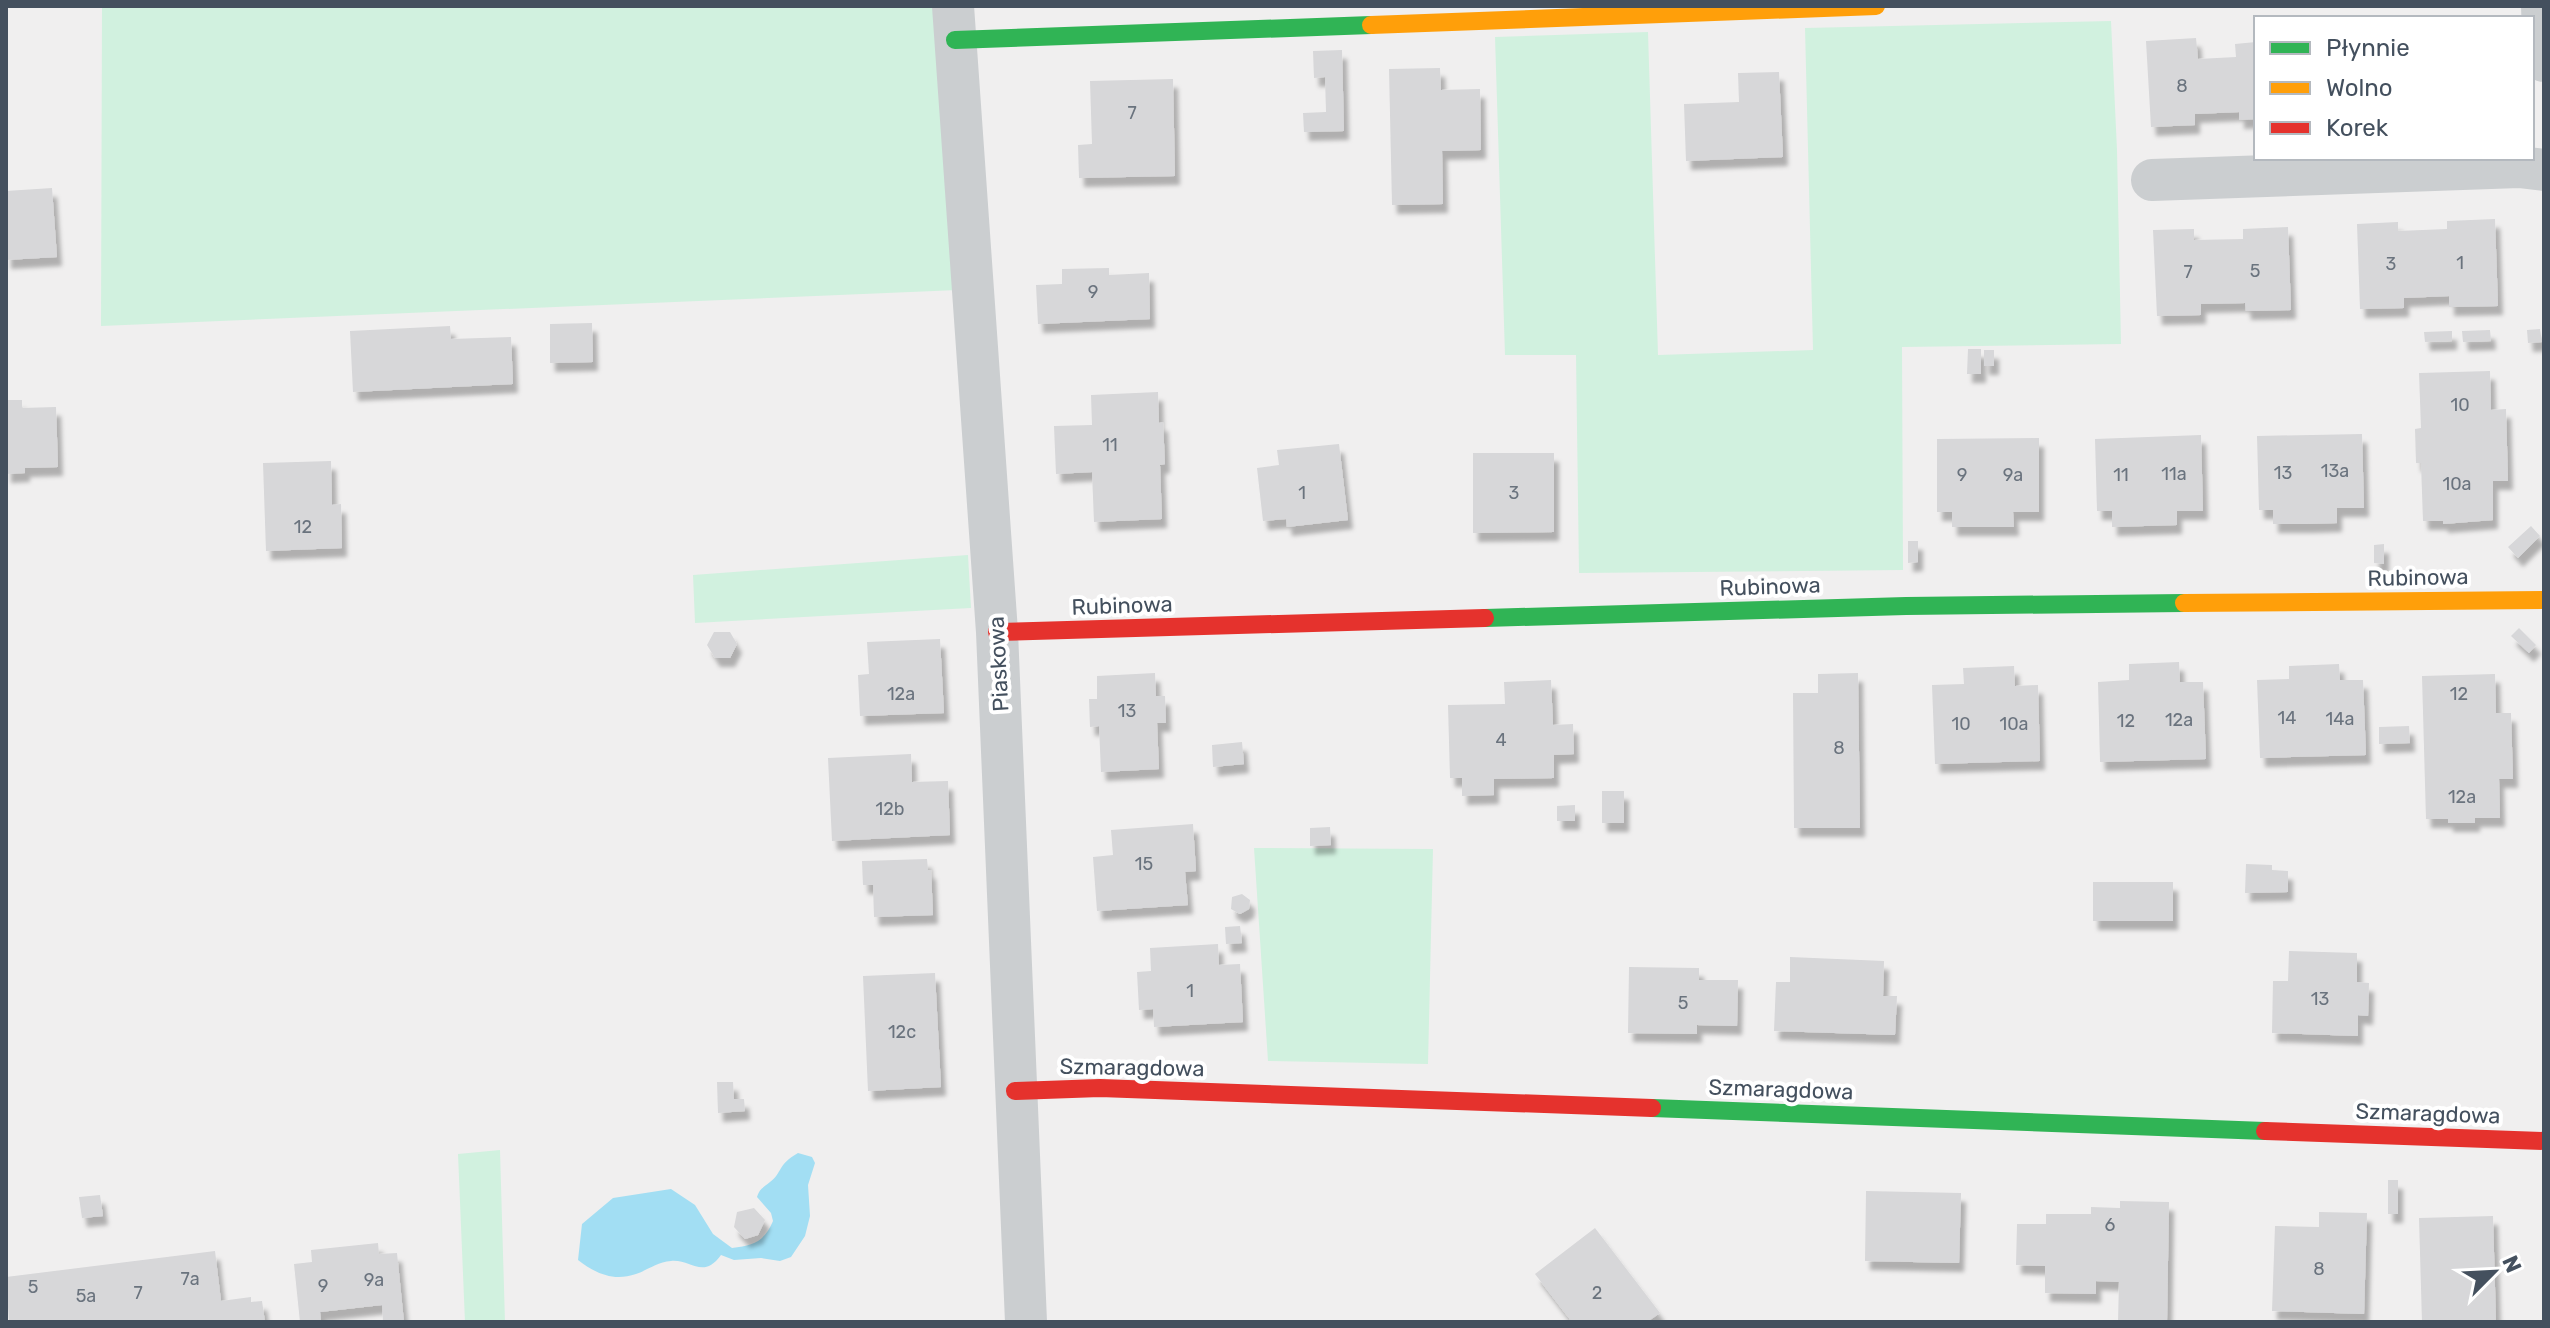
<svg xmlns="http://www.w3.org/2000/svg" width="2550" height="1328" viewBox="0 0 2550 1328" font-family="Rubik,sans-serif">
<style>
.green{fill:#d1f1df}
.water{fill:#a2def3}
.building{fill:#d7d7d9;filter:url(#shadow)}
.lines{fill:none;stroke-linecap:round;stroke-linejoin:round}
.street{stroke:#cbced0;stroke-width:42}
.fast{stroke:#30b455;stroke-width:18}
.slow{stroke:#ff9f0a;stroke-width:18}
.jam{stroke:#e5322d;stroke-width:18}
.labels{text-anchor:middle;stroke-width:8;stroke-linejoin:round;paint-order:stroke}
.number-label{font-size:18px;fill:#6a737e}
.street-label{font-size:22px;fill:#44505e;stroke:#fff}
</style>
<defs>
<filter id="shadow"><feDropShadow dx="5" dy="9" stdDeviation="2" flood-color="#0004"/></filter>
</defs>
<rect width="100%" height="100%" fill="#f0efef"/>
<path class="green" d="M102,6H940L958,290L101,326Z
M2111,21L2117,150L2121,344L1902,347L1903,570L1579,573L1576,355H1505L1495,37L1648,32L1658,355L1813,350L1805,28Z
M968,555L971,608L695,623L693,575Z
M1254,848L1433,849L1428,1064L1268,1061Z
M500,1150L505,1322H465L458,1154Z"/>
<path class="water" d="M798,1153L812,1157L815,1163L808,1185L810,1216L805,1236L791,1257L780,1261L761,1258L734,1260L721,1255C703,1280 691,1259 671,1261C657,1262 648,1270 636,1274C613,1282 595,1273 578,1260L582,1224L613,1198L671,1189L695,1205L713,1234L732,1248C754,1245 764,1242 773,1221L771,1213L757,1197C760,1188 763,1188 770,1182C783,1172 777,1165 798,1153Z"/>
<path class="building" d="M2196,38L2198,59L2236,57L2235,44L2256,42V119L2239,120V112L2195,114V125L2151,127L2146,41Z
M1342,50L1344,131L1304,132L1303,113L1326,112L1325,77L1314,78L1313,51Z
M1440,68L1441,90L1480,89L1481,150L1442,151L1443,204L1392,205L1389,69Z
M1779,72L1783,157L1686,161L1684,104L1739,102L1738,73Z
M1173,79L1175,176L1079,178L1078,145L1092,144L1090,81Z
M52,188L57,257L6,260V191Z
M2495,219L2498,306L2449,307V296L2404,298V308L2360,309L2357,224L2398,222V231L2447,229V221Z
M2288,227L2291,310L2246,311L2245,303L2201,304V315L2157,316L2153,230L2194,229V240L2243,239V229Z
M1109,268V275L1149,273L1150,319L1038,324L1036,285L1062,284V269Z
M592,323L593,362L550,363V324Z
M450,326L451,339L511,337L513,384L353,392L350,331Z
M2540,329L2542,342L2528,343L2527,330Z
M2490,330L2491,341L2463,342L2462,331Z
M2452,331V341L2425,342L2424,332Z
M1968,349H1981V374H1967Z
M1984,350H1994V366H1984Z
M2490,371L2491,410L2506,409L2508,481H2493V520L2443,524V521H2423L2421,463H2416L2415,429L2421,428L2419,373Z
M1158,392L1159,423L1163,422L1165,464L1160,465L1162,519L1094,522L1092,472L1056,474L1054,426L1092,425L1091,395Z
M6,400H22V408L56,407L58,467L25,468V473L6,474Z
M2362,434L2364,508H2337V523L2308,524H2273V510H2259L2257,436Z
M2201,435L2203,511H2177V525L2112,527V511H2097L2095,439Z
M2039,438V512H2013L2014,527H1952V512H1937V439Z
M1339,444L1348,520L1287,527L1286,519L1263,521L1257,468L1279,465L1277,450Z
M1473,453H1554V532L1473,533Z
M331,461L332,505L341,504L342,548L266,551L263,463Z
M2531,526L2540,536L2518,558L2508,547Z
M1908,541H1918V562L1908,563Z
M2384,544V564L2374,563V545Z
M2519,628L2536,645L2529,653L2511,636Z
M714,632H730L737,644L730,658H715L707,645Z
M940,639L944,713L860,716L858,675L869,674L867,642Z
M2179,662L2180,682H2203L2206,759L2100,762L2098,682L2129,680V664Z
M2339,664L2340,680H2363L2366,755L2260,758L2257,680L2289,679V666Z
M2014,666L2015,686L2038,685L2040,761L1935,764L1932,685L1964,684L1963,668Z
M1155,673L1156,696H1165L1166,723H1157L1159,769L1101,772L1099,726L1090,727L1089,699H1097V676Z
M1858,673L1860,828H1794L1793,693H1818V674Z
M2495,674L2496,713H2511L2513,779H2499L2500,818H2475V823H2448V819H2426L2422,676Z
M1551,680L1553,725L1573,724L1574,754L1554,755V778L1494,779V795L1462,796V778H1450L1448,705L1505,704L1504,682Z
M2409,726L2410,743L2379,744V727Z
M1242,742L1244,764L1213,767L1212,745Z
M911,754L912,782L948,781L950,835L832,841L828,758Z
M1602,791H1624V823H1602Z
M1575,805V821H1557V806Z
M1193,824L1196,871L1185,872L1188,905L1097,911L1093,857L1113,855L1111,830Z
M1330,827L1331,845L1310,846V828Z
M927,859L928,870H931L933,915L874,917L873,885H863L862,861Z
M2246,864L2272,865V870L2288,871V892L2245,893Z
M2093,882H2173V921H2093Z
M1242,894L1250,900L1249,909L1240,914L1231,909L1232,897Z
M1240,926L1242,943L1226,944L1225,927Z
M1218,944L1219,965L1240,964L1243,1022L1154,1027L1153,1009L1139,1010L1137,972L1151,971L1150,948Z
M2289,951L2357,953V982L2369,983L2368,1016L2358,1015V1036L2272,1033L2273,981H2288Z
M1790,957L1884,961L1883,996H1897L1895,1035L1774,1031L1776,982H1790Z
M1629,967L1699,968V980H1738L1737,1026L1697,1025V1034L1628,1033Z
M935,973L941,1087L868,1091L863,976Z
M717,1082H733L734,1099H744L745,1111L718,1113Z
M2388,1180H2398V1214H2388Z
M1866,1191L1961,1193L1959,1263L1865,1261Z
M100,1195L103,1216L82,1218L79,1197Z
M2120,1201L2169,1202L2167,1322H2118L2119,1282L2096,1281V1294L2045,1293V1266L2016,1265L2017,1224H2046V1214H2091V1207L2120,1208Z
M754,1208L765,1220L758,1235L745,1239L734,1227L737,1212Z
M2319,1212L2367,1213L2364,1314L2272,1311L2275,1226L2319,1227Z
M2493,1216L2496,1322H2422L2419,1218Z
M1595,1228L1660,1313L1647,1322H1572L1535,1274Z
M378,1243L379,1254L397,1253L404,1322H383L382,1305L320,1312L321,1322H300L294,1264L312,1262L311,1250Z
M215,1251L221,1301L251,1297V1302L262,1301L265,1322H9L6,1277Z"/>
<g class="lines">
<path class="street" d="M953,6L997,632L1026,1322
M2542,6L2544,61
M2152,180L2519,167L2544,170"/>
<path class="fast" d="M955,40L1371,25
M1485,618L1906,606L2184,603
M1652,1108L2265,1131"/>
<path class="slow" d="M1371,25L1876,6
M2184,603L2544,600"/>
<path class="jam" d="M997,632L1485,618
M1015,1091L1100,1088L1652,1108
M2265,1131L2544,1141"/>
</g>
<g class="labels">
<g class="number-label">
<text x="2182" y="92">8</text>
<text x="1132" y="119">7</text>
<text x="2460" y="269">1</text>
<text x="2391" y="270">3</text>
<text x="2255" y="277">5</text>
<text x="2188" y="278">7</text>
<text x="1093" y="298">9</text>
<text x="2460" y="411">10</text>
<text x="1110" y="451">11</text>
<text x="2335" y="477">13a</text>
<text x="2283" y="479">13</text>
<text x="2174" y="480">11a</text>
<text x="1962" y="481">9</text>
<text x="2013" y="481">9a</text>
<text x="2121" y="481">11</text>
<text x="2457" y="490">10a</text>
<text x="1302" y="499">1</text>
<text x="1514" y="499">3</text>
<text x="303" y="533">12</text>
<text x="901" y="700">12a</text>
<text x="2459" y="700">12</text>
<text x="1127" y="717">13</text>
<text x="2287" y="724">14</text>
<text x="2340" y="725">14a</text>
<text x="2179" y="726">12a</text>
<text x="2126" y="727">12</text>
<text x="1961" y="730">10</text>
<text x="2014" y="730">10a</text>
<text x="1501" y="746">4</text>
<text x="1839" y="754">8</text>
<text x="2462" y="803">12a</text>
<text x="890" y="815">12b</text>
<text x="1144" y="870">15</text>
<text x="1190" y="997">1</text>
<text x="2320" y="1005">13</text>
<text x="1683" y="1009">5</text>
<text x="902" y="1038">12c</text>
<text x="2110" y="1231">6</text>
<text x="2319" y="1275">8</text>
<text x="190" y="1285">7a</text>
<text x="374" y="1286">9a</text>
<text x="323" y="1292">9</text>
<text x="33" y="1293">5</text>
<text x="138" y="1299">7</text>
<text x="1597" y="1299">2</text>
<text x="86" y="1302">5a</text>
</g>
<g class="street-label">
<text transform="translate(2418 577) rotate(-1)" y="8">Rubinowa</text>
<text transform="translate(1770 586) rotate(-2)" y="8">Rubinowa</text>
<text transform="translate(1122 605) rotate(-2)" y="8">Rubinowa</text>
<text transform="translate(998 664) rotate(-93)" y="8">Piaskowa</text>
<text transform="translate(1132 1067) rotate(1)" y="8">Szmaragdowa</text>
<text transform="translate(1781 1089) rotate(2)" y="8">Szmaragdowa</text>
<text transform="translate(2428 1113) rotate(2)" y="8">Szmaragdowa</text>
</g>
</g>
<rect width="2550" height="1328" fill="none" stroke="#44505e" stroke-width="16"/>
<rect x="2254" y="16" width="280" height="144" fill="#ffffff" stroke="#b4b9bf" stroke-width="2"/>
<rect x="2270" y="42" width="40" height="12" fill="#30b455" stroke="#b4b9bf" stroke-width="2"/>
<text x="2326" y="56" font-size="24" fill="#44505e">Płynnie</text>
<rect x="2270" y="82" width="40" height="12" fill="#ff9f0a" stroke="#b4b9bf" stroke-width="2"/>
<text x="2326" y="96" font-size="24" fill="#44505e">Wolno</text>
<rect x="2270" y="122" width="40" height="12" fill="#e5322d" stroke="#b4b9bf" stroke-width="2"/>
<text x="2326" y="136" font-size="24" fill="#44505e">Korek</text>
<g transform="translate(2494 1272) rotate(66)" stroke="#ffffff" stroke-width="6" paint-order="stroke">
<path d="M0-6L14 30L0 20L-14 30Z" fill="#44505e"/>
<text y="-12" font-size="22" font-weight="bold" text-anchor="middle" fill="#44505e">N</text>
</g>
</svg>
